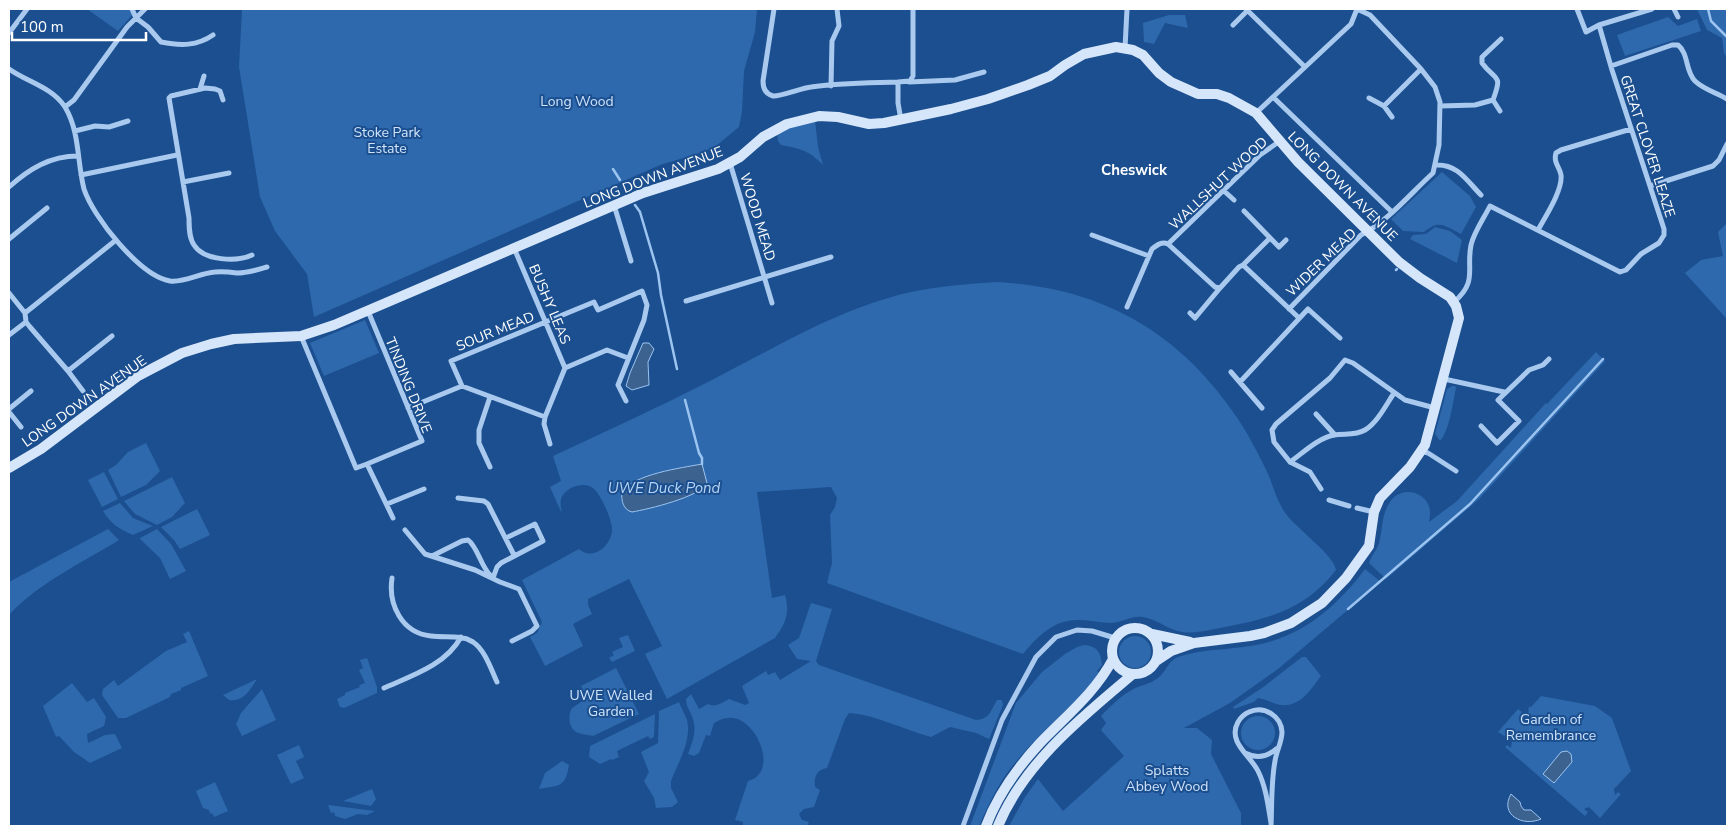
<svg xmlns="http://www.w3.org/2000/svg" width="1736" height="835" viewBox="0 0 1736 835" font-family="'Nunito Sans',sans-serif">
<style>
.green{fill:#2e69ad}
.water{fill:#3c6290;stroke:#9cc4f0}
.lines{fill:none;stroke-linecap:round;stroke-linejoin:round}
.stream{stroke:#9cc4f0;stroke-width:2.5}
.street{stroke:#a9c9ee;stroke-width:5}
.secondary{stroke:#d6e6fa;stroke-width:10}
.labels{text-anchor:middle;stroke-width:4;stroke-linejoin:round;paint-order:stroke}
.park-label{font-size:14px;fill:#cfe3fa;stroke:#1b4f8f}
.street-label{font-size:14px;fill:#fff;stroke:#1b4f8f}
.neighbourhood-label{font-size:15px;font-weight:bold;fill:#fff;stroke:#1b4f8f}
.water-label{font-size:15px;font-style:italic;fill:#b5d3f5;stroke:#1b4f8f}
</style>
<rect width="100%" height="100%" fill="#1b4f8f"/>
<path class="green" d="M87,9H130L133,14L118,31Z
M242,9H757L755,32L744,71L742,112L739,127L716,146L700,153L660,165L314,317L307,274L275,231L260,197L239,67Z
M1697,9H1727V58L1724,53L1722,38L1707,30Z
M1169,15H1185L1188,28L1165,23L1154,44L1144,42L1143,23Z
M1668,17L1678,26L1697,19L1701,31L1625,56L1617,35Z
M815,120L818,147L823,165C808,150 802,149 781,145L778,141L777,132Z
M1442,172L1470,196L1476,207L1461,234C1445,226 1439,219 1424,232L1403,231L1391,219Z
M1727,223V319L1685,273L1701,260L1723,256L1718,232Z
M1435,227L1450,231L1462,240L1457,263L1410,239L1413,235L1426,234Z
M997,282C1102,288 1179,331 1238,419C1250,437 1260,457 1269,476C1274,489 1278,503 1286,514C1297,529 1335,556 1336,570C1305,610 1268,619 1220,628C1208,630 1194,634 1182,632C1168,630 1157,619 1143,617C1131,615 1122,623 1110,623C1100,623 1090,620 1080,620C1054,619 1038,636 1023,654L827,583L832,563L830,515L835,507L837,498L831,487L757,492L772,598L785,595C790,613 786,623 775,638L667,699L645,654L662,646L629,579L588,599V605L592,614L573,624L583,646L545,666L530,637L537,633L542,622L522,580L579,549C594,562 613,544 612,528C611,518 601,495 594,489C586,481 569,486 563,495C559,500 561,508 562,514L550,487L561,481L553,456C606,431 659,407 710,381C775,348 839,308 911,292C939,286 968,284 997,282Z
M365,320L379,353L324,376L310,343Z
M1596,352L1605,361L1479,499L1386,579L1369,563C1371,556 1377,550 1379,543C1383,529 1381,515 1390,502C1399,488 1420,489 1428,504C1431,510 1430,517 1429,522L1457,501L1546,403L1547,404Z
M1452,386H1455L1456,388C1453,402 1449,432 1440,441L1435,434L1447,389Z
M146,443L160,471L146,485L121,497L108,470L116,465L128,452Z
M104,472L118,499L102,507L88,480Z
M172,477L185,503L172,517L157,525L135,514L124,501Z
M120,503L133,518L153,526L133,535C120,530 110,523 103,511Z
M197,509L210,535L180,549L174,540L161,527Z
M108,529L119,540C83,562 37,584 9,615V582Z
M157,529L171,544L186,571L170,579L160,558L140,539V538Z
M1365,569L1381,582L1278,669L1230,703L1184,728H1197L1212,740L1211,754L1241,813V826H1009L1025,797L1038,779L1063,811L1124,756L1101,730L1106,723L1101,716C1110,707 1119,697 1130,691C1139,685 1149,685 1158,678C1166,672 1168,661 1178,657C1201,649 1227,650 1250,646C1299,639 1336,608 1365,569Z
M811,603L832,609L816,661L819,665L976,720C990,719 991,710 997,700H1002L1003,705L989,739L976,733L950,727L931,737C904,730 877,715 849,713L845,719L827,768C816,770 814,777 815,787L820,790L814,807L804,809L799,814L802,820L809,822L807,826H743V822L735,820L748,781C779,773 758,721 733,718C726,717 720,720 714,723L710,736L706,735L699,753L694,756L688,754C693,740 698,729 691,714C689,709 686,706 686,699L691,694L699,709L708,704C715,708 723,702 729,699L745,705L749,703L742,686L766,671L768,675L775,672L780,680L811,661L797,659L788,645L799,638Z
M189,631L208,676L181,688V690L171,694L170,697L126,718H118L102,695L103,689L114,680L118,686L166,651L187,642L183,634Z
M628,635L635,651L612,662L609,658L614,655L612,652L623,647L619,638Z
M1119 652a16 16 0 1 1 32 0a16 16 0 1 1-32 0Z
M1084,645C1097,646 1101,652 1102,665L1097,671L1101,674C1073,707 1037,734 1010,769C997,786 988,806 979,826H970L1016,703L1042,672L1065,654L1077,647Z
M1302,657H1306L1321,676C1311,689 1301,707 1281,705C1273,704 1266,699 1258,698L1254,702L1234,709L1233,707L1262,688Z
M367,658L377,687V693L344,708L340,707L337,699L345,695V693L360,687L359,685L365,683L359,670L363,668L360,660Z
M616,668L639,714L593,736C588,735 580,734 576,732C568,727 568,714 572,708L587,698L581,686Z
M257,679C250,690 244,702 229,700L223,695Z
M72,683L87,702L94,698L106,717L104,726L87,734L88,743L105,735L115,734L122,748L90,763L74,752L59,736L56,737L43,706Z
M262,689L276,720L242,736L236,724L241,713Z
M1541,696L1595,706L1612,718L1631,771L1614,789L1615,795L1618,792L1621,794L1600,818L1589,807L1584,809L1588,812L1585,816L1505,747L1507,745L1511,748L1512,741L1498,732L1518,709L1522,712L1520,715L1525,716L1529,711L1528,709L1530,706L1531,707Z
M679,702C681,708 685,714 687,720C692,740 678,763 671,781V788L678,802L672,807L656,808L654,798L644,781L649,772L641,752L658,743L659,711Z
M655,714L654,737L650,739L648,736L617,751L619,757L612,760L611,759L600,764L589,757L590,746Z
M1241 733a17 17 0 1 1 34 0a17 17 0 1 1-34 0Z
M299,745L304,757L296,761L304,778L291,784L277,755Z
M562,761L569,765C565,788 560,785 539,789L545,773Z
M215,782L228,811L214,817L212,813L210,814L209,810L203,808L196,791Z
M372,789L376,799L371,806L343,801Z
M328,805L375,811L367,815L358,814L345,819L335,816L334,812L331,813Z"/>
<path class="water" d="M643,343H649L654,349L648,362L649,385L632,390L626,386L630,373Z
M702,464L707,483C700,497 649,509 632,512C623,510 621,500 622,492C634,474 681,468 702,464Z
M1567,751L1571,754L1572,762L1554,783L1543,774L1561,752Z
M1511,794L1520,802L1521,806L1524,810H1531L1541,819C1523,827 1499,815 1511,794Z"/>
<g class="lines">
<path class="stream" d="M1708,9L1711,21L1726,36
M613,169L620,180
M626,190L627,191
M635,205L640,212L658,273L661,295L677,369
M1396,270L1397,269
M685,400L699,453L702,458V464
M1348,609L1470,504L1603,359"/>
<path class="street" d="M132,9L136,18L148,27L161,42C181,46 197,46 213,35
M774,9L763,81C763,88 765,94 773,96C779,97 802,88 811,87C839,83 869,83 898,82V103L901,120
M1246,9L1305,67
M1674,9L1678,17
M1233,25L1248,10
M1599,25L1652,9
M9,33L27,9
M1125,48L1127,9
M1611,66L1672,45H1678C1689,54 1685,71 1695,81C1703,89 1717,93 1727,99
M9,69C27,82 52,87 65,107C80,132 77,162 84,189C93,217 140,276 170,281C184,283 200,273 215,272C222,271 230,272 237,273C248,273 257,270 267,267
M898,82L910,81L913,76V9
M909,82L955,80L984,72
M831,86L832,41L839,26L837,9
M200,89L204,76
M1273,97L1392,212
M1369,98L1384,106L1392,117
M223,100L220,91L215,89L205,88L171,96L169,98L189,218C189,227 189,238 194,245C204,261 237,262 252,255
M1384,106L1421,69
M1440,106L1475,105L1493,100
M65,107L74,100L127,27L145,9
M1500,111L1493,100C1503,73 1496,82 1482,63V57L1501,39
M1256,113L1351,24L1357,9
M75,131L95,126L109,127L128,121
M730,163L772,303
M1436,165C1458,164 1467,181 1481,195
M81,175L177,155
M183,182L229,173
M1650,186L1713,166L1719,160L1727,144
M9,187C29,169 50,156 78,156
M1223,190L1234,200
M614,205L631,261
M1244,211L1279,247L1286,240
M1538,230C1545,217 1563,190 1561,175C1560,167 1553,163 1556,153L1561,150L1631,129
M1092,235L1149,256
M9,239L47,208
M1168,244L1215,287L1220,288L1239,267L1243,265L1299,318
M514,248L565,368
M1243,265L1270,238
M9,293L25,313L26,322L30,327L68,371L83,391
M686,301L831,257
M1454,302C1478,281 1466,270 1471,245C1474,232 1484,218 1490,206L1620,272L1626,270L1641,254L1659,243L1664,235V229L1612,70L1599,25L1586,32L1577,9
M1127,307L1152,249C1157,245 1162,241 1168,244L1260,155L1280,141
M1289,309L1361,235C1387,222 1411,193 1433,173L1439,145L1440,102L1435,87L1421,69L1370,15L1357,9
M25,313L116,240
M1190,313L1195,318L1220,288
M9,335L26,322
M301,336L356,468L367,464L393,518
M68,371L112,336
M1231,372L1262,408
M1444,379L1504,392
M1240,382L1308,309L1340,338
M462,386L451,361L594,302L598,310L642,291L647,305L644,320L618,385L626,401
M408,408L462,386L545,417
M9,409L31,391
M9,412L21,427
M1316,414L1335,435
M1481,426L1497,443L1519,421L1498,400L1529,370L1543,365L1549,359
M550,444L544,424L545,417L565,368L607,350L628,358
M1421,451L1428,453L1456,471
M1290,462C1303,453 1318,438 1334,435C1344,433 1355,436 1365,430C1377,423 1386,405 1394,393
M367,464L422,441L368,311
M490,467L479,443V430L490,397
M1321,489L1310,472L1290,462L1274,442L1272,430L1276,424L1330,378L1345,360L1353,363L1405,400L1435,408
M458,498L484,501L488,504L514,555
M1329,500L1349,506
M387,504L424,489
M1357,508L1374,512
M405,530L425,554L475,570L500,582L519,589L537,626L532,631L512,641
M432,556L462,541L468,540C477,546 481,566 490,575
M392,578C388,605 402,633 431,636C446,638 460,634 473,642C485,650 491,669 497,682
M493,578L497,567L501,563L543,541L535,524L506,538
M384,688C411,676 446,665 461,637
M1245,753C1257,759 1267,757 1276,749
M963,826L1002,720L1036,657L1056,637L1077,630L1092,631L1115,638
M1271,826C1272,805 1271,782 1275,761C1276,752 1282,742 1282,732C1281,716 1264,705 1249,712C1244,714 1241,717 1238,722C1227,742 1250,755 1258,771C1266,787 1268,805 1271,823"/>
<path class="secondary" d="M9,468L41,449L138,376L182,353L211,344L234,339L301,336L334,325L643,193L718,169L740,157L763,137L787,124L819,116L838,117L869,124L884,123L951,109L988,99L1028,85L1050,76L1065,65L1084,54L1116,47L1133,50L1143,55L1159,73L1171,82L1198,94H1217L1229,98L1256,113L1298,162L1399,262L1420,278L1450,297L1456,306L1459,318L1425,445L1410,467L1380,498L1374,512L1369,546L1346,578L1322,603L1291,623L1264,633L1250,636L1194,643L1171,651L1156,661
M1112 651a23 23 0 1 1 46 0a23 23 0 1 1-46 0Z
M1152,634L1190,642
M986,826C998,794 1017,768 1040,743C1066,716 1095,693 1113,659
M998,826C1024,763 1082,717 1133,674"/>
</g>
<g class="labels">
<g class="park-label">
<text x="577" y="106">Long Wood</text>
<text x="387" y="137">Stoke Park<tspan x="387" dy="16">Estate</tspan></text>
<text x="611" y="700">UWE Walled<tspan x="611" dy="16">Garden</tspan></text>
<text x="1551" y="724">Garden of<tspan x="1551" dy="16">Remembrance</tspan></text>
<text x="1167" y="775">Splatts<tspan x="1167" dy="16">Abbey Wood</tspan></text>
</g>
<g class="street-label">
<text transform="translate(1648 146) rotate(72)" y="5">GREAT CLOVER LEAZE</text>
<text transform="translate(653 177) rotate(-21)" y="5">LONG DOWN AVENUE</text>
<text transform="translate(1218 183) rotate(-43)" y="5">WALLSHUT WOOD</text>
<text transform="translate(1343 186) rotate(45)" y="5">LONG DOWN AVENUE</text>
<text transform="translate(758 217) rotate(73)" y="5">WOOD MEAD</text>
<text transform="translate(1321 262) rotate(-44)" y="5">WIDER MEAD</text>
<text transform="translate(550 304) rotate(67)" y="5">BUSHY LEAS</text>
<text transform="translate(495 331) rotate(-22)" y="5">SOUR MEAD</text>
<text transform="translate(409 385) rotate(68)" y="5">TINDING DRIVE</text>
<text transform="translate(84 401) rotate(-35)" y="5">LONG DOWN AVENUE</text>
</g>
<g class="neighbourhood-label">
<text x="1134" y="175">Cheswick</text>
</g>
<g class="water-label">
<text x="664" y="493">UWE Duck Pond</text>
</g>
</g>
<rect width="1736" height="835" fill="none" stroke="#ffffff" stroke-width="20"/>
<path d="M12 32v8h134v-8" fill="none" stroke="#ffffff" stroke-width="2.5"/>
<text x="20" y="32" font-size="15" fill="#ffffff" stroke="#1b4f8f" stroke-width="4" paint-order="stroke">100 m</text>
</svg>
